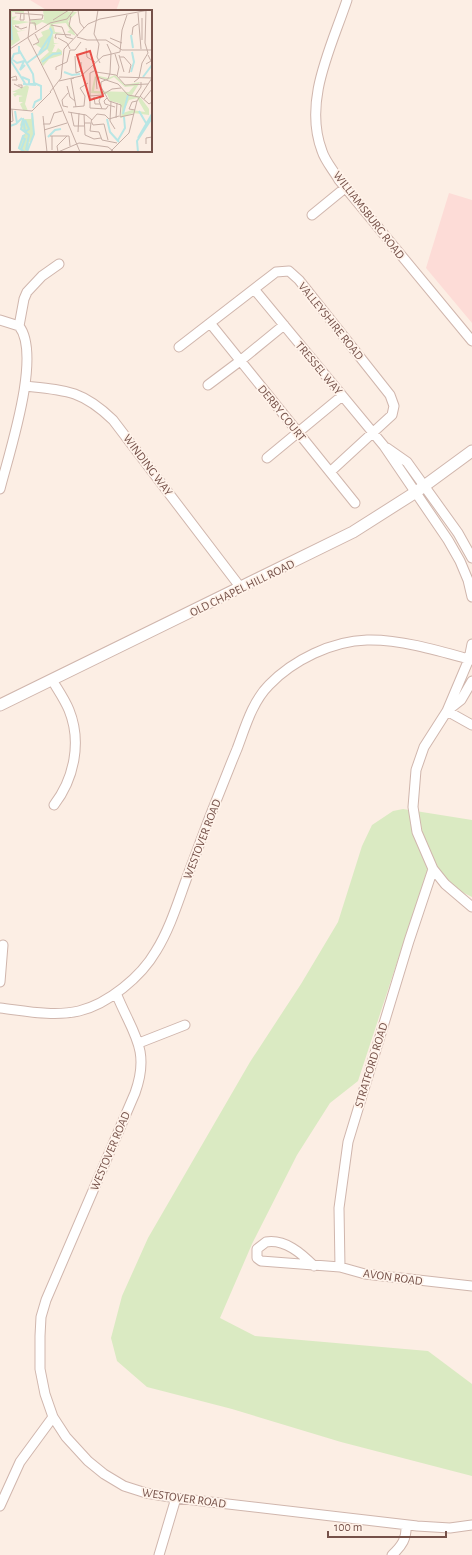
<svg xmlns="http://www.w3.org/2000/svg" width="472" height="1555" viewBox="0 0 472 1555" font-family="'Alegreya Sans',sans-serif">
<style>
.commercial{fill:#fddcd7}
.green{fill:#daeac2}
.lines{fill:none;stroke-linecap:round;stroke-linejoin:round}
.minor-casing{stroke:#d0b6ad;stroke-width:11}
.tertiary-casing{stroke:#d0b6ad;stroke-width:13}
.minor{stroke:#fff;stroke-width:9}
.tertiary{stroke:#fff;stroke-width:11}
.labels{text-anchor:middle;stroke-width:3.5;stroke-linejoin:round;paint-order:stroke}
.street-label{font-size:12px;fill:#755149;stroke:#fff3ea}
.inset-river{fill:none;stroke:#b8e6e5;stroke-width:2}
.inset-road{fill:none;stroke:#c6afa6;stroke-width:1}
.view{fill:#e84e47;fill-opacity:0.15;stroke:#e84e47;stroke-width:2}
.inset-edge{fill:none;stroke:#755149;stroke-width:2}
</style>
<rect width="100%" height="100%" fill="#fceee4"/>
<path class="commercial" d="M30,0H120L116,11H48Z
M449,193L472,200V323L426,268Z"/>
<path class="green" d="M403,809L472,820V897L426,874L358,1081L330,1103L297,1155L252,1244L220,1318L255,1336L428,1351L472,1384V1476L341,1442L232,1409L147,1387L117,1361L111,1338L122,1296L148,1238L250,1062L301,984L338,922L362,846L372,825L393,811Z"/>
<g class="lines">
<defs>
<path id="minor" d="M347,0C331,48 303,101 322,151C325,161 334,171 339,180L472,341
M312,215L345,188
M254,289L384,446L448,540L460,561L468,580L472,597
M0,320L19,326
M210,323L355,503
M179,347L276,272L289,271L299,280L390,395L394,406L392,415L330,472
M208,385L240,361L284,325
M25,386C65,390 82,390 113,420L241,588
M387,448L407,462L458,533L472,558
M267,458L342,396
M0,489C9,453 42,355 19,326L24,299L27,292L42,276L59,264
M52,680C58,690 65,700 69,710C82,742 74,779 54,805
M472,681L461,700L447,711L424,747L416,770L413,807L417,832L433,869L445,884L472,907
M447,711L469,659L472,644
M447,711L472,725
M0,982L3,945
M116,993C132,1033 151,1049 135,1093L46,1300L41,1317L40,1336V1369L45,1394L53,1417L66,1437L88,1461L104,1474L124,1486L146,1493L176,1498L417,1526L450,1528L472,1525
M0,1008C25,1011 54,1017 79,1011C108,1004 141,977 156,951C171,927 179,898 189,872C204,831 220,790 237,749C245,728 252,702 269,685C293,660 332,641 367,640C400,639 440,651 472,660
M139,1043L185,1025
M314,1266C301,1253 285,1239 266,1242L257,1249V1258L261,1261L340,1267L365,1274L472,1286
M340,1267L339,1208L348,1142L409,941L433,869
M0,1506L20,1462L53,1417
M159,1555L176,1498
M392,1555C402,1546 407,1538 406,1525"/>
<path id="tertiary" d="M0,705L353,532L416,492L472,451"/>
</defs>
<use href="#minor" class="minor-casing"/>
<use href="#tertiary" class="tertiary-casing"/>
<use href="#minor" class="minor"/>
<use href="#tertiary" class="tertiary"/>
</g>
<g class="labels">
<g class="street-label">
<text transform="translate(369 215) rotate(52)" y="4">WILLIAMSBURG ROAD</text>
<text transform="translate(331 321) rotate(51)" y="4">VALLEYSHIRE ROAD</text>
<text transform="translate(319 368) rotate(50)" y="4">TRESSEL WAY</text>
<text transform="translate(282 413) rotate(51)" y="4">DERBY COURT</text>
<text transform="translate(148 465) rotate(53)" y="4">WINDING WAY</text>
<text transform="translate(242 588) rotate(-26)" y="4">OLD CHAPEL HILL ROAD</text>
<text transform="translate(202 839) rotate(-69)" y="4">WESTOVER ROAD</text>
<text transform="translate(371 1065) rotate(-73)" y="4">STRATFORD ROAD</text>
<text transform="translate(110 1151) rotate(-67)" y="4">WESTOVER ROAD</text>
<text transform="translate(393 1277) rotate(8)" y="4">AVON ROAD</text>
<text transform="translate(184 1498) rotate(8)" y="4">WESTOVER ROAD</text>
</g>
</g>
<g transform="translate(10 10)">
<rect width="142" height="142" fill="#fceee4"/>
<path d="M0,0H14V3L2,2V7L7,6L3,10L20,12L3,15L8,21L16,20L7,22L10,30L0,37ZM33,0L67,2L58,11L66,26L57,22L60,20L56,13L43,14L45,22L53,23L43,24L44,33L49,34H43L45,35L42,42H46L48,38L52,41V45L39,49L33,56L30,50L39,42L37,39L29,46L31,38L25,34L30,32L28,29L33,26L31,22L39,19L40,15L32,12L25,16L21,12V10H34ZM85,65L98,68L105,65L115,75L130,72L122,85L131,88L139,99V105L123,103L111,108L112,98L109,93L100,91L97,84L81,83ZM86,67L98,70L104,67L115,77L124,76L119,82L84,81ZM127,88L135,102L122,100L113,103L119,90ZM17,75L19,77L15,94L18,101L13,100L10,94L13,92H9V87L13,86L7,85L5,87L3,84L7,82H2ZM23,101L24,126L19,133L17,130L20,135L17,142H12L8,138L15,123L10,115L12,109H21Z" fill="#daeac2" fill-rule="evenodd"/>
<path class="inset-river" d="M0,5L2,30M121,25L123,38M9,36V43L4,44L1,51L16,75M9,40L23,64L24,73L31,76V89L25,92L23,98M29,43L40,26M3,50L7,53L14,51L10,60L15,55M32,52L43,44L51,43M17,53L37,38L42,22L40,18M54,62L62,65L70,64M121,62L124,52L122,42M12,67L19,70V74H25M133,67L142,55M13,74L26,75M5,101L7,113M129,101L136,113M113,104L118,85M13,108L15,121M97,109L100,122L109,132M13,110L11,119L19,125L16,140M0,116L6,114L12,108M15,122L19,119L15,110M15,125L13,126L9,138L15,142M38,127L45,120L51,119M128,128L142,104M108,130L115,118L114,107M11,140L15,129L13,128M17,142L24,124L22,103M128,142L127,131L142,108"/>
<path class="inset-road" d="M18,0L20,11L18,28L42,75L70,142M68,0L70,13L74,18M88,0L84,24L89,34L87,47L90,53M5,3L33,5L32,9L19,10M11,3L10,10H14V4M128,3L131,39M61,6L59,16L68,26M43,10L59,0M20,13H25L26,20M41,15L52,17L56,27L63,29M9,17L5,16L11,19L17,17M122,25L123,17L128,14M67,27L77,30H96L112,40H142M47,28H45L46,24L61,25M48,28L57,33L60,39M100,28L112,33M132,30V8M97,34L101,43L100,63L98,69L91,72V77L99,91L111,95L110,107L124,104M23,35L29,32L25,24M76,38L77,47L85,52M0,39L40,13L57,9L64,0M60,40H65L71,32M105,44L109,57L107,66M109,45L114,62M65,46L66,63L71,61V52M110,47H114L121,55L119,63M136,54L141,51L138,45M83,55L87,67L108,74L118,85L129,87M46,60V57L57,52L60,40M86,60L80,63V86L92,85L102,79L111,78M86,62L106,65L115,75L138,74M86,67L87,79M109,67L142,68M0,68L6,66L7,70H2M64,68L61,69L66,97M49,71L71,66L93,46L110,42L112,20L117,5M124,72L129,68L132,53L138,43L135,33L136,0M4,74L12,78V75H8M57,76L60,87L65,91M40,82L51,68L54,39L78,14L90,9L139,0M58,83L52,90L53,96L58,97M80,85V98L96,99L98,96M91,86L89,91L92,99M125,86L131,77V72M130,86L139,94L142,92M84,87L85,94H90M97,88L94,91L95,94L105,97M134,89L142,79M101,91L100,111L105,119M63,97L74,96L75,86L70,78L78,73M0,99L22,101L41,82M125,100L119,99L122,92L127,91M58,102L76,105L82,110M61,102L64,116H74M74,104L75,125L84,129L91,128M33,106L37,142M106,108L107,93M0,112L3,111L2,99M74,113H81L80,121L89,122L92,130L107,133M33,114H40L44,103L52,101M34,120L57,113M68,122L69,103M40,126H59L60,136M98,130L94,114L83,115L81,111L87,104L95,105L99,109L109,106M136,134V128L142,127M42,140V126M48,142L69,133L98,137L103,141M48,142L47,136L57,126M100,142L119,123L127,91L142,68"/>
<path class="view" d="M80,41L93,86L80,90L67,45Z"/>
<rect width="142" height="142" class="inset-edge"/>
</g>
<path d="M328 1531v6h118v-6" fill="none" stroke="#755149" stroke-width="2"/>
<text x="334" y="1531" font-size="12" fill="#755149" stroke="#fff3ea" stroke-width="3" paint-order="stroke">100 m</text>
</svg>
